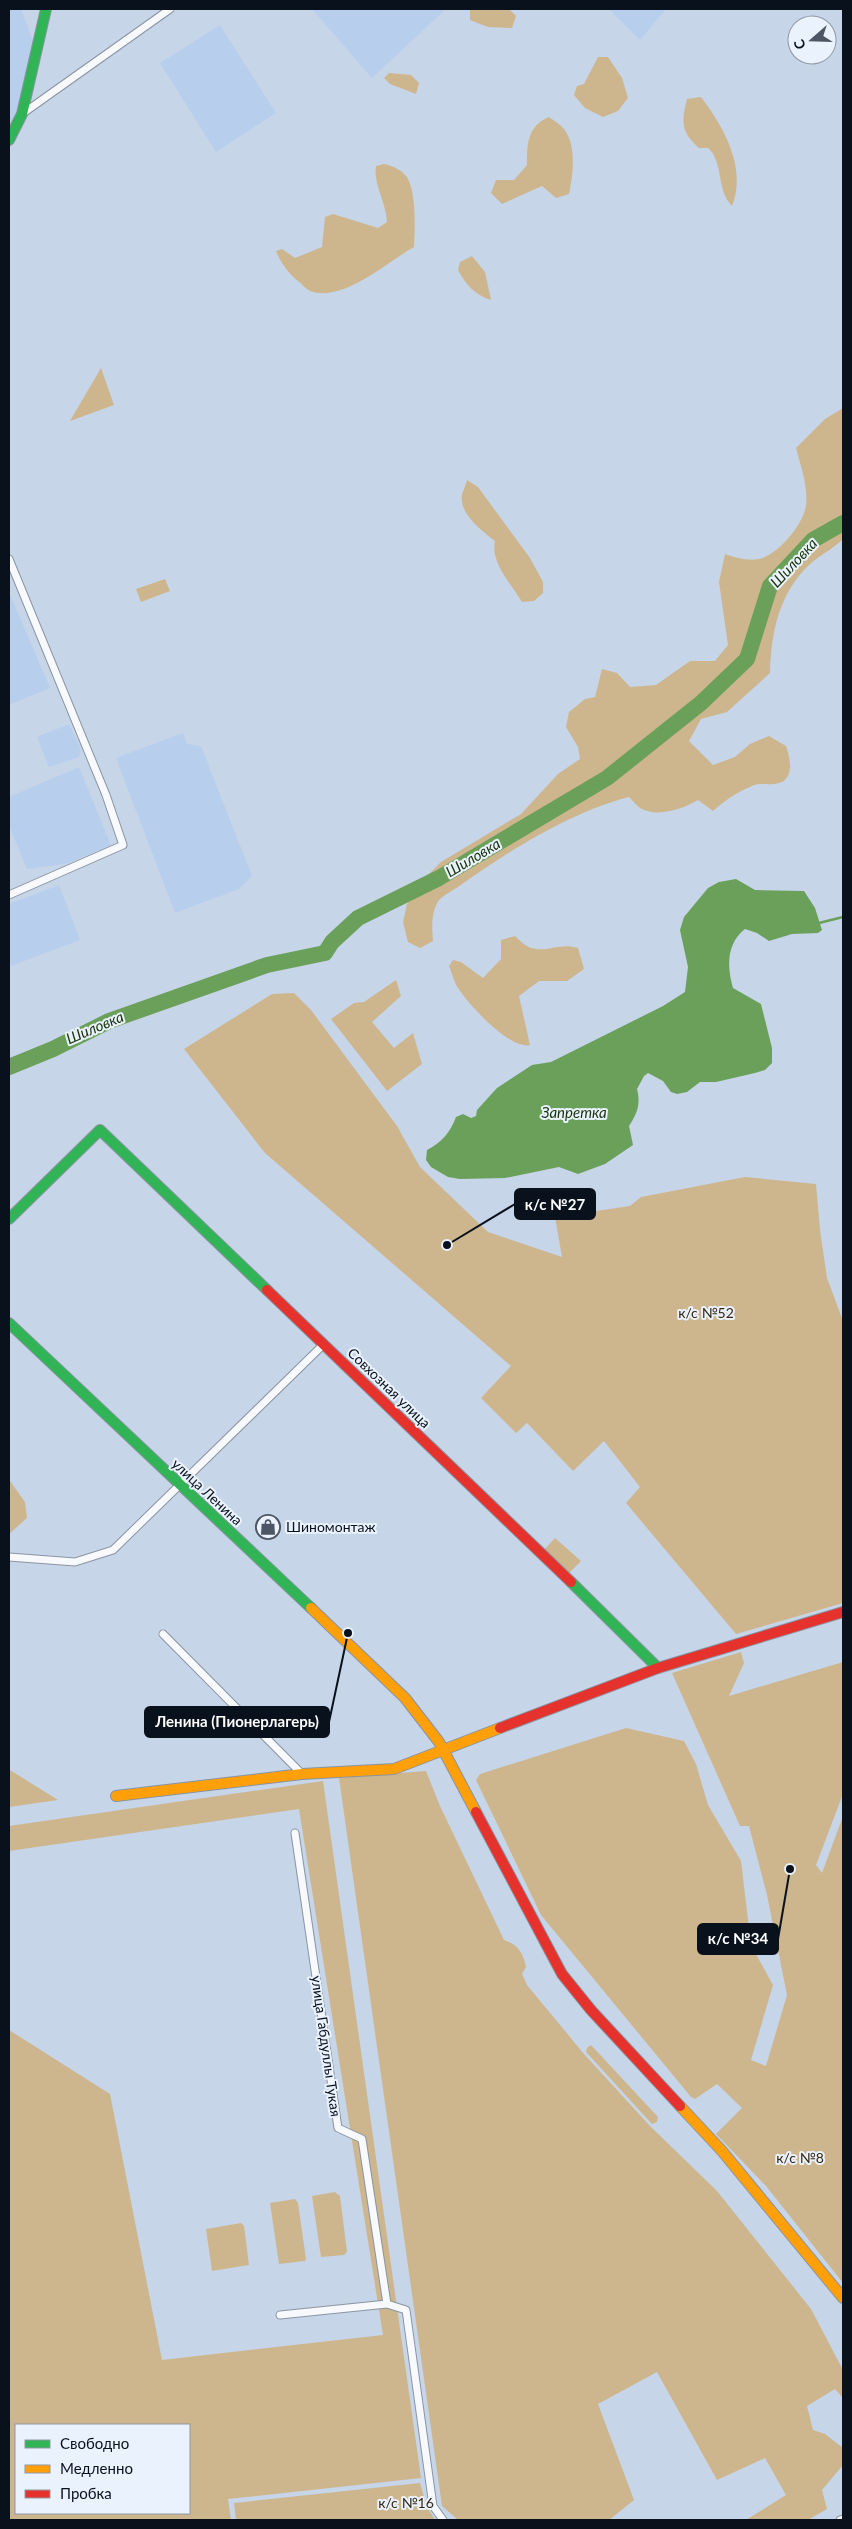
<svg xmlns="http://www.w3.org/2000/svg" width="852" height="2529" viewBox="0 0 852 2529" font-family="Lato,sans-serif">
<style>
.built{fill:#b8ceed}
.green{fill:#cdb68d;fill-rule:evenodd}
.water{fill:#6ba05b}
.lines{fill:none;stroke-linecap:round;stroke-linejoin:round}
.stream{stroke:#6ba05b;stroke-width:2.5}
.river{stroke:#6ba05b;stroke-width:16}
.street-casing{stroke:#8a94a2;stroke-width:9}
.fast-casing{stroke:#8a94a2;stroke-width:12}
.slow-casing{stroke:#8a94a2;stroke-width:12}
.jam-casing{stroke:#8a94a2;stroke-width:12}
.street{stroke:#f7f9fc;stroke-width:7}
.fast{stroke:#30b455;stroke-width:10}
.slow{stroke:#ff9f0a;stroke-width:10}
.jam{stroke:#e5322d;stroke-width:10}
.labels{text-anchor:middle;stroke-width:4;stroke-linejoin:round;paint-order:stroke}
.park-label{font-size:14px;fill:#342713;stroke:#eaf2fd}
.street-label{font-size:14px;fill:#09111d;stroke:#eaf2fd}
.poi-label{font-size:14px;fill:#09111d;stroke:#eaf2fd;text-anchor:start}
.water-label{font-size:15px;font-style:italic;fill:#17330a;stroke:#eaf2fd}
.leader{fill:none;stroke:#09111d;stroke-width:2}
.callout-dot{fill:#09111d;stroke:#eaf2fd;stroke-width:2}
.callout{fill:#09111d;stroke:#09111d;stroke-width:2}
.callout-label{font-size:15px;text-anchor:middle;font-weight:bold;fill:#fff}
</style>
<rect width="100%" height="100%" fill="#c7d5e8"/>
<path class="built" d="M9,9H21L34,43L17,113L9,130Z
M312,9H446L372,78Z
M609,9H666L640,40Z
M220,25L276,113L216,152L160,63Z
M9,592L50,688L9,705Z
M69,724L81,749L79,757L49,767L37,737Z
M183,733L187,744L201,746L252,876L239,889L175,913L116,758Z
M79,767L111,845L66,864L27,869L9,826V797Z
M59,885L80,940L11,966L9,959V904Z"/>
<path class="green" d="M470,9H509L516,16L512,28L488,27L470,20Z
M598,57H608L622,78L628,98L618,111L603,117L585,108L574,95L577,86L584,84Z
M389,73L411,75L419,83L416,94L390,84L384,78Z
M701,97C724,127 747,168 732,206C716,190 724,162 708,148H699C681,132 681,122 687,99Z
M549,117C553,120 560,124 564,129C577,146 573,175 569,194L556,198L542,186L502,204L491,193L496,180H514L527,165C527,145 527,126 549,117Z
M384,164C393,166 403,170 408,179C416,194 415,229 414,247C387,262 343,303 310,291C306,289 302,284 298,281C288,273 281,263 276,251L282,249L295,258L322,247L325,217L333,214L378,228L387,222C386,202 373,184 376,166Z
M472,256L485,272L491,300C475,295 466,285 458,270L460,262Z
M101,368L114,405L70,421Z
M843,408V539C833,549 820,555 810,564C779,593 771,632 770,673L727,712L701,719L689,741L713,765L735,757L750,744L769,736L786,746C790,757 795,778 779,783C770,786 760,782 752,786C737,792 724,801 713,811L698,800C683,809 657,818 640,808C636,805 632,800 629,797C570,812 507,852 458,887C452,891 440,897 437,903C431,915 432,928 433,941L420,948L408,942L403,922L407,904L423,880L441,862L521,814L558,774L580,759L578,747L566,727L569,712L585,699L595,697L602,669L617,673L630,687L656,685L690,661H715L728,645L719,582L725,554C736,558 748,561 759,559C778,555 804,524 806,505C808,486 801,467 796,448L825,419Z
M467,480L478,487L530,558L543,582V593L534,601L522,602C511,584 490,562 495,541C482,531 459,514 462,495C463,490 466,485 467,480Z
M165,579L170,591L141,602L136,589Z
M515,936C519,940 525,946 531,948C548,953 558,942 578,948L584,969L567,981H539L519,996L530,1045C510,1050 469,1005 458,988C454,982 452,973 449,966L453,960L461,962L483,978L501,959V940Z
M396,980L401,996L372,1022L394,1048L413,1033L422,1064L387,1091L331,1019L354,1003L364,1002Z
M294,993L311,1010L397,1126L420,1167L488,1232L562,1257L555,1217L630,1206L641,1197L745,1177L816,1184L820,1230L827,1278L843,1321V1603L736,1634L626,1503L640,1487L604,1441L573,1471L527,1423L516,1433L481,1398L511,1366L265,1153L184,1049L272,994Z
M10,1481L25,1502L27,1518L9,1534Z
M555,1538L581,1561L569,1573L544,1550Z
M741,1652L744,1663L729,1696L843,1662V1794L816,1865L822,1873L843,1816V2283L766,2186L716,2134L742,2108L717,2084L695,2099L691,2097L541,1915L476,1780L480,1774L626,1728L684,1741L696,1764L708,1805L741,1861L751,1945L773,1985L751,2060L766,2066L787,1995L767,1895L749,1826H740L672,1673Z
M9,1764L10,1770L58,1800L9,1807Z
M426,1771L440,1806L504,1940C519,1945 523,1953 526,1967L522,1974L527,1985L584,2054L650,2126L717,2191L811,2309L843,2370V2398L835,2389L807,2406L813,2430L825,2434L843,2448V2465L822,2490L827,2509L808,2520H746L786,2495L765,2458L717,2480L657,2372L598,2404L634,2500L609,2520H458L442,2506L339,1778Z
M323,1781L421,2478L228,2499L231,2520H9V2030L110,2094L162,2360L383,2335L299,1809L9,1851V1826ZM16,2425H189V2513H16Z
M591,2045L658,2117L657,2122L652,2124L586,2052L587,2048Z
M335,2192L340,2196L347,2252L344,2255L321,2257L312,2196Z
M295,2199L298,2203L306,2259L305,2261L279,2264L270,2203Z
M241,2223L244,2226L249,2265L212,2271L206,2229Z
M420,2483L427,2507L435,2520H236L234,2503Z"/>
<path class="water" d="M736,879L755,890L804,891L815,908L822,930L818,933L792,934L769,941L757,933L745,929C726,944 727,967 733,988L761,1004L772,1048V1063L765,1070L755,1073L716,1082H700L687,1092L677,1094L671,1092L663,1081L648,1073L644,1076L637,1089C641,1105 637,1113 629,1126L633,1145L605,1164L578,1174L559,1167L505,1178L460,1179L448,1177L431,1167L426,1160L427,1150C442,1142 450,1133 456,1117L463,1114L471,1118L476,1116L477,1110L497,1088L532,1065L551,1062L663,1006L685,992L688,967L680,930L684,917L708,888L719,882Z"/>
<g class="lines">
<path class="stream" d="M819,923L843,917"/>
<path class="river" d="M9,1067L53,1049L109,1021L267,965L325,953L332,942L358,918L439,878L607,778L701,703L747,659L770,586L813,540L843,523"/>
<defs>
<path id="street" d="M22,114L170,9
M9,559L106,795L123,845L9,895
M9,1557L75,1562L113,1550L324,1344
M163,1634L302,1774
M295,1833L338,2128L362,2139L387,2304
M280,2315L387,2304L406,2310L433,2506L443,2520
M840,2520L843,2519"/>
<path id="fast" d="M9,140L22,114L46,9
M9,1219L100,1130L267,1290
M9,1323L311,1608
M571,1582L658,1668"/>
<path id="slow" d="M311,1608L405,1698L439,1742L476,1812
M116,1796L302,1774L394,1769L500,1728
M680,2106L722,2151L843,2298"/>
<path id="jam" d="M267,1290L571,1582
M500,1728L658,1668L843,1612
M476,1812L562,1974L591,2010L680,2106"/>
</defs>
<use href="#street" class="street-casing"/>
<use href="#fast" class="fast-casing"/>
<use href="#slow" class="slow-casing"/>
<use href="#jam" class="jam-casing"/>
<use href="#street" class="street"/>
<use href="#fast" class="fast"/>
<use href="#slow" class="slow"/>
<use href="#jam" class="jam"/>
</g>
<defs>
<symbol id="shop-ring" viewBox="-11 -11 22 22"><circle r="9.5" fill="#eaf2fd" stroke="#4c5664" stroke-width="1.5"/><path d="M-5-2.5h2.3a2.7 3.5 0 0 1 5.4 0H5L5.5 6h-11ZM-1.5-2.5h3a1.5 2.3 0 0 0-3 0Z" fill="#4c5664"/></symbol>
</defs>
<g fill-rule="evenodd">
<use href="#shop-ring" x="254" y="1513" width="28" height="28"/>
</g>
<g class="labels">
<g class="park-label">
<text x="706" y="1318">к/с №52</text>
<text x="800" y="2163">к/с №8</text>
<text x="406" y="2508">к/с №16</text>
</g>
<g class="street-label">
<text transform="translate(389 1388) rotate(44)" y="5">Совхозная улица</text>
<text transform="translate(207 1492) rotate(43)" y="5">улица Ленина</text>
<text transform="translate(326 2046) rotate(82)" y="5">улица Габдуллы Тукая</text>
</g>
<g class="poi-label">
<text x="286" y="1532">Шиномонтаж</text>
</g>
<g class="water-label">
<text transform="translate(794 563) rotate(-47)" y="5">Шиловка</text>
<text transform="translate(473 858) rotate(-31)" y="5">Шиловка</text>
<text transform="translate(95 1028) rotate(-23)" y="5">Шиловка</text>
<text x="574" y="1118">Запретка</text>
</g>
</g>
<path class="leader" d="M447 1245L515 1204M348 1633L329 1722M790 1869L778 1939"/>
<g class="callout-dot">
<circle cx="447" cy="1245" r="5"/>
<circle cx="348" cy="1633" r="5"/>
<circle cx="790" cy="1869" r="5"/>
</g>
<g class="callout">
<rect x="515" y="1189" width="80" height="30" rx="5"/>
<rect x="145" y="1707" width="184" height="30" rx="5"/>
<rect x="698" y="1924" width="80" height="30" rx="5"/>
</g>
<g class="callout-label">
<text x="555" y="1210">к/с №27</text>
<text x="237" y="1727">Ленина (Пионерлагерь)</text>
<text x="738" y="1944">к/с №34</text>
</g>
<rect width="852" height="2529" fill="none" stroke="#09111d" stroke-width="20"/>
<rect x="15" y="2424" width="175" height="90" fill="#eaf2fd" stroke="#9098a3"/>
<rect x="25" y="2440" width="25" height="8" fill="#30b455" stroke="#9098a3"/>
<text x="60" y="2449" font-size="15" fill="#09111d">Свободно</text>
<rect x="25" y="2465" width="25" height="8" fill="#ff9f0a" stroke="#9098a3"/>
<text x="60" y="2474" font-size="15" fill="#09111d">Медленно</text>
<rect x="25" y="2490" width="25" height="8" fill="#e5322d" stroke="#9098a3"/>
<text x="60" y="2499" font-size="15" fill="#09111d">Пробка</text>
<g transform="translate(812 40) rotate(250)"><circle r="24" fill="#eaf2fd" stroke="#9098a3"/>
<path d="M0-4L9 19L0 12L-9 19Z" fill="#4c5664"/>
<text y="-8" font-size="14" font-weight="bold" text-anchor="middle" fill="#09111d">С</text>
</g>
</svg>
